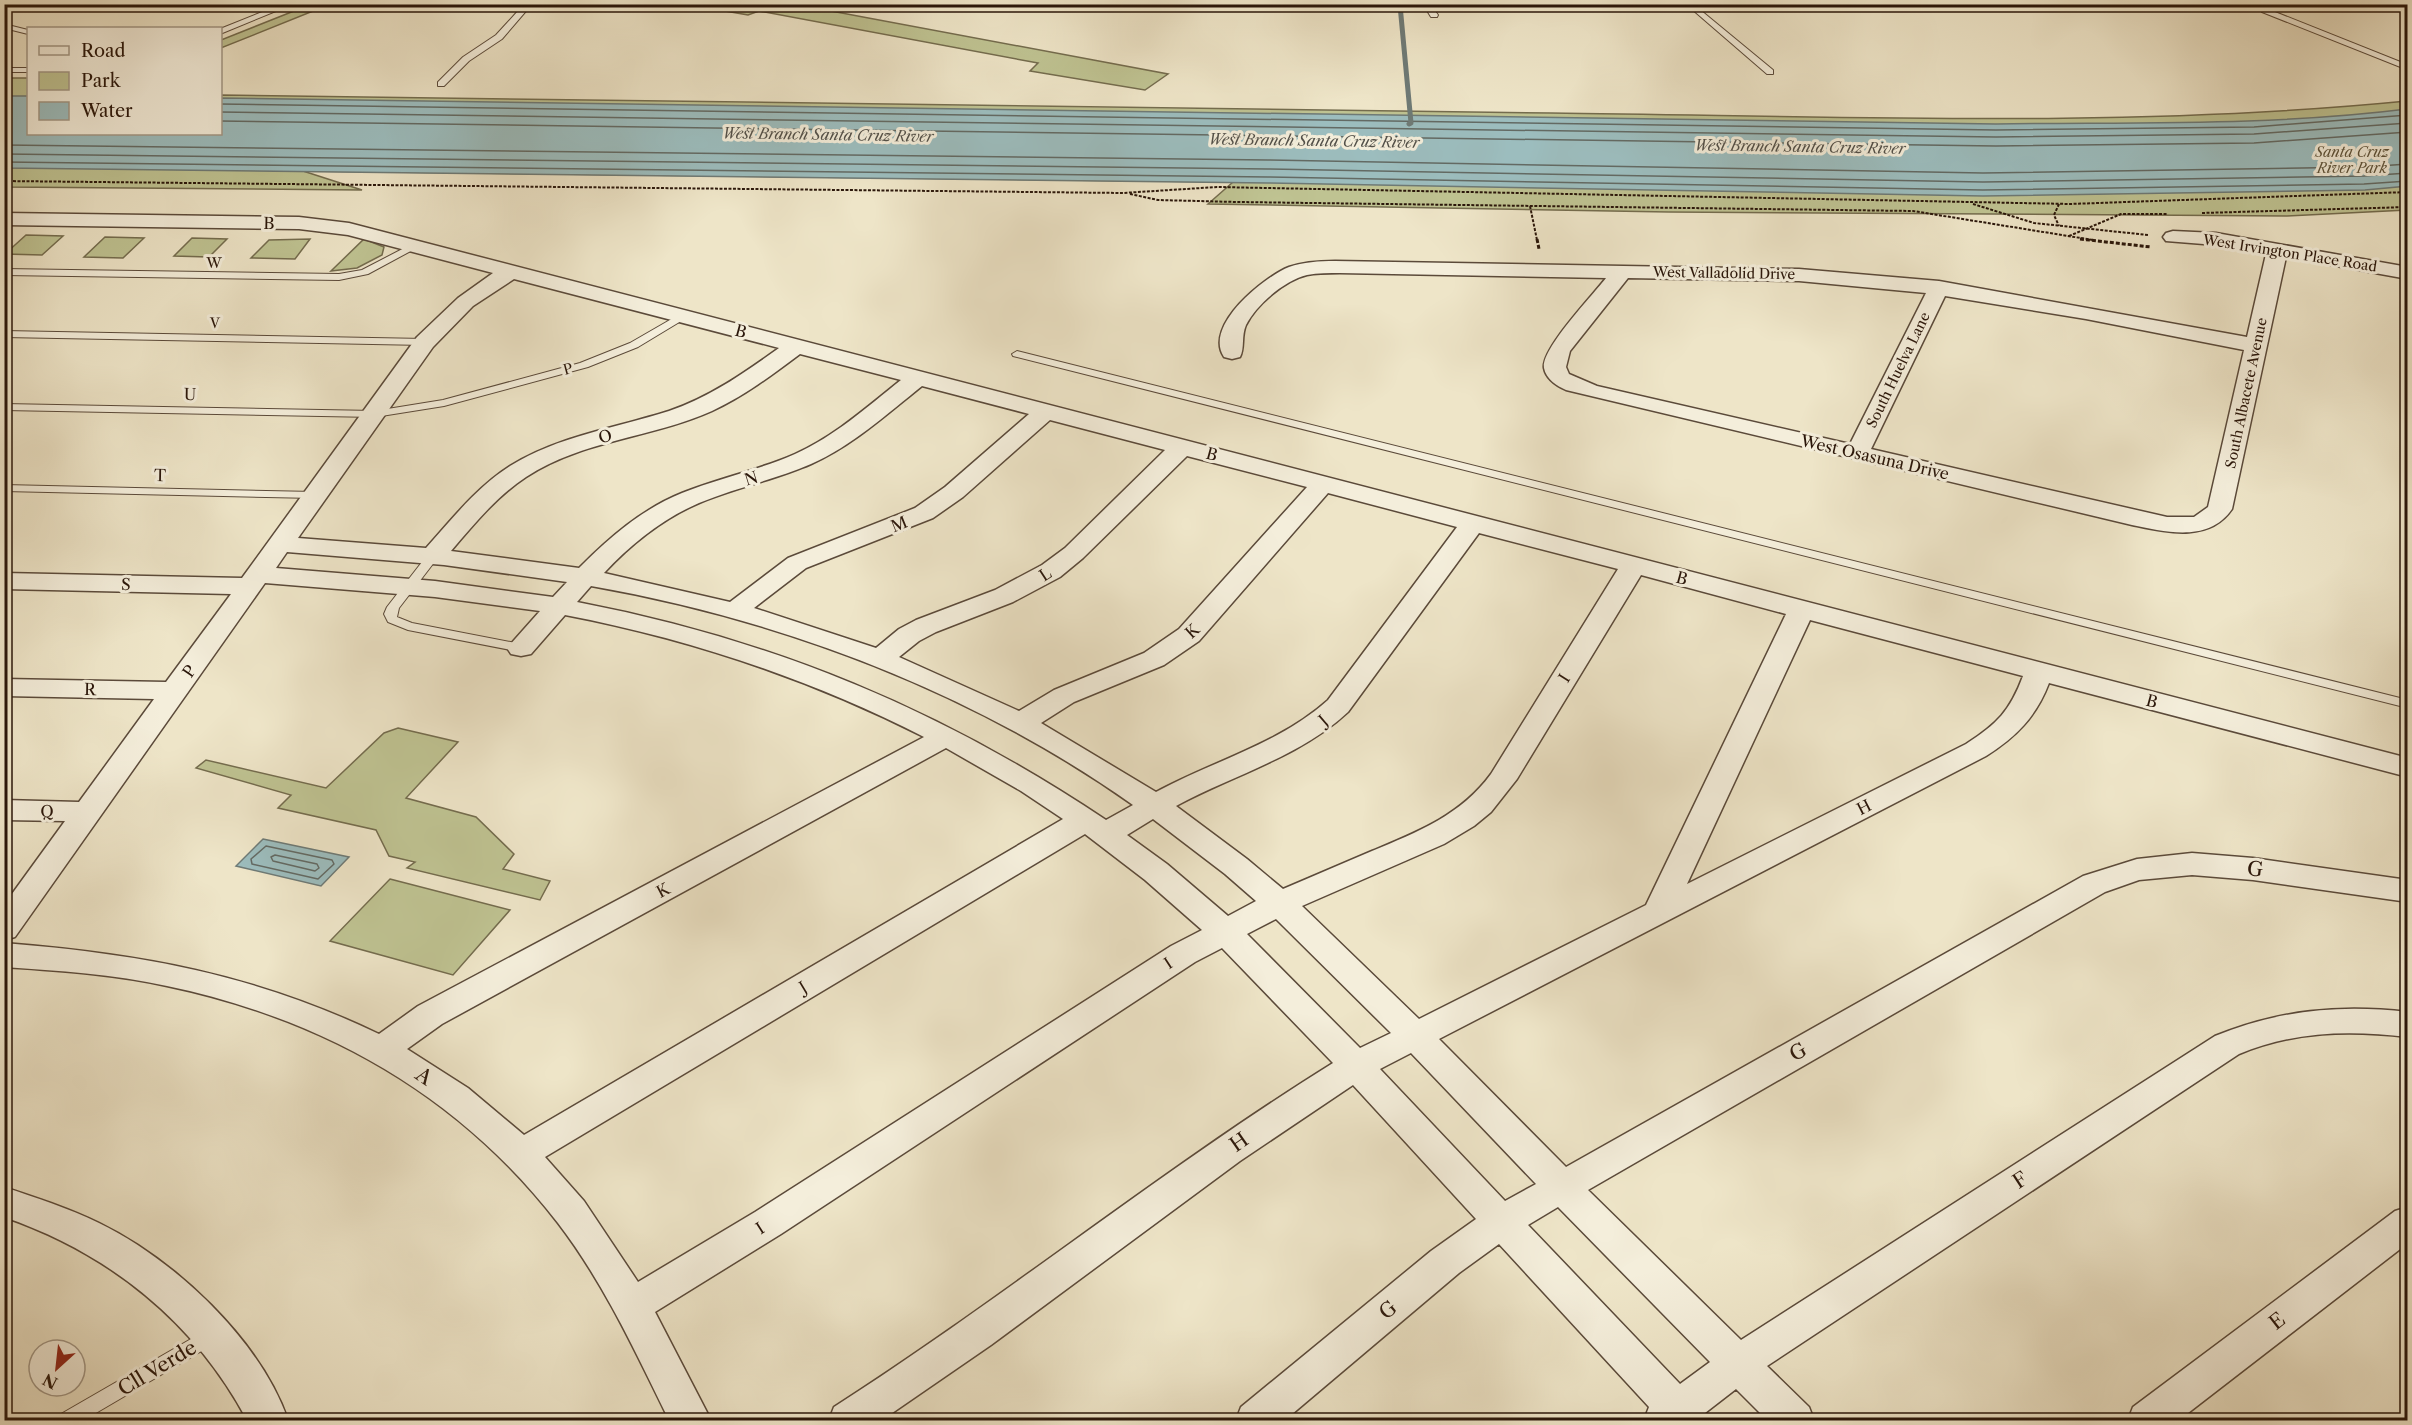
<svg xmlns="http://www.w3.org/2000/svg" width="2412" height="1425" viewBox="0 0 2412 1425" font-family="'Libre Caslon Text',serif">
<style>
.green{fill:#bfc392;stroke:#746c4e;stroke-width:1.5}
.water{fill:#9cbdbe;stroke:#6e7a76;stroke-width:1.5}
.lines{fill:none;stroke-linecap:round;stroke-linejoin:round}
.shore{stroke:#636a64;stroke-width:1.5}
.stream{stroke:#6e7a76;stroke-width:5}
.lane-casing{stroke:#5b4a3a;stroke-width:2}
.street-casing{stroke:#5b4a3a;stroke-width:3}
.path-far1{stroke:#2a160a;stroke-width:2;stroke-dasharray:3 1.5;stroke-linecap:butt}
.path{stroke:#2a160a;stroke-width:3;stroke-dasharray:4 2;stroke-linecap:butt}
.lane{fill:#f4eedb;fill-rule:evenodd}
.street{fill:#f4eedb;fill-rule:evenodd}
.labels{text-anchor:middle;stroke-width:6;stroke-linejoin:round;paint-order:stroke}
.far-park-label{font-size:14px;font-style:italic;fill:#5e533a;stroke:#f4eedb}
.far-street-label{font-size:14px;fill:#2a160a;stroke:#f4eedb}
.far-water-label{font-size:15px;font-style:italic;fill:#525049;stroke:#f4eedb}
.street-label{font-size:16px;fill:#2a160a;stroke:#f4eedb}
.near-street-label{font-size:20px;fill:#2a160a;stroke:#f4eedb}
</style>
<rect width="100%" height="100%" fill="#eee5c8"/>
<filter id="stains"><feTurbulence type="fractalNoise" baseFrequency=".00333" numOctaves="4"/><feColorMatrix values="0 0 0 0 .2 0 0 0 0 .09 0 0 0 0 .02 0 0 0 .5 -.17"/></filter>
<radialGradient id="worn" r=".72"><stop offset=".6" stop-color="#630" stop-opacity="0"/><stop offset="1" stop-color="#630" stop-opacity=".3"/></radialGradient>
<path class="green" d="M309,5H328L221,48V40Z
M713,5H799L1168,74L1145,90L1030,71L1038,63L759,11L748,15L708,8Z
M4,78H28V134H220L221,95C664,101 1107,108 1551,113C1836,116 2123,129 2407,101V210L2287,216L1669,212L1208,204L1233,182L303,171L362,190L5,187Z
M26,235L63,236L42,255L5,254Z
M105,237L144,238L123,258L84,257Z
M192,238L227,239L209,257L174,256Z
M310,239L295,259L251,258L269,240Z
M364,239L384,247L382,255L357,268L331,271Z
M398,728L458,742L406,798L476,817L514,854L503,869L550,881L540,900L407,868L415,862L389,856L376,830L278,808L291,795L196,768L206,760L326,788L384,733Z
M390,879L510,910L453,975L330,941Z"/>
<path class="water" d="M5,96H28V134H220L221,98L1996,124C2133,122 2271,126 2407,109L2408,186L2365,190L1983,196L1268,183L5,168Z
M263,839L349,857L321,886L236,866Z"/>
<g class="lines">
<path class="shore" d="M220,104L1996,130L2254,127L2408,115
M220,112L1996,137L2254,134L2408,123
M220,121L1996,146L2254,143L2408,132
M4,145L1268,160L1983,173L2364,167L2408,164
M4,154L1268,169L1983,182L2364,176L2408,173
M4,162L1268,177L1983,190L2364,184L2408,181
M266,846L332,860L334,864L318,879L252,864L251,859Z
M275,855L317,864L319,868L315,871L273,861L271,857Z"/>
<path class="stream" d="M1400,5L1411,123L1409,124"/>
<defs>
<path id="lane" d="M282,4H293L220,34V29Z
M518,4H526V11L502,39L469,61L444,86H438V82L463,57L496,35L518,11Z
M1423,4H1430L1438,15L1437,17H1431Z
M1686,4H1693L1773,70V74H1767Z
M2390,4H2408V7Z
M2265,8L2408,65V70L2262,12L2261,10Z
M4,24L28,30V34L4,28Z
M4,68H28V72H4Z
M412,244L420,246L368,274L339,280L4,275V269L339,274L362,270Z
M682,313L687,316L686,318L638,347L588,367L444,406L375,417L4,410V404L375,411L443,400L580,363L630,343Z
M4,331L425,339L430,342L425,345L4,337Z
M1017,351L2408,700V708L1013,356L1012,354Z
M4,485L315,492L321,495L315,498L4,491Z
M433,552L439,556L399,608L397,617L412,623L526,645L527,648L526,651L521,652L408,630L388,622L384,614L387,607L429,553Z
M210,1328L217,1330L219,1336L217,1342L84,1420H58L61,1414Z"/>
<path id="street" d="M4,213L299,217L349,223L2408,758V777L2049,683C2036,717 2016,737 1986,756L1439,1039L1566,1167L2083,876L2137,859L2192,853L2253,858L2408,880V902L2253,880L2192,875L2139,880L2105,892L1588,1190L1741,1340L2215,1036C2279,1010 2340,1004 2408,1012V1037C2349,1030 2294,1031 2239,1054L1767,1366L1809,1407L1814,1420H1767L1736,1389L1705,1413L1708,1420H1644L1649,1407L1499,1244L1459,1273L1285,1420H1236L1241,1407L1431,1251L1476,1219L1353,1085L1240,1161L991,1345L882,1420H829L834,1407C1004,1298 1161,1170 1333,1063L1222,948L1195,962L781,1234L655,1312L711,1420H669C636,1353 604,1283 558,1223C459,1095 324,1019 167,986C113,974 59,971 4,967V943C141,954 254,974 379,1034L418,1006L924,737C810,679 690,639 565,615L531,654L521,656L511,654L507,648L540,611L435,597L265,583L15,937L4,940V905L65,821L4,820V800L79,802L154,699L4,696V679L166,682L231,594L4,589V573L242,578L417,337L458,298L493,273L348,235L299,229L4,225ZM514,279L779,348C744,373 710,397 669,411C616,428 558,436 510,466C477,487 452,519 426,548L298,538L433,347L473,306ZM800,354L901,380C867,407 835,436 795,454C759,470 719,478 682,493C642,509 609,538 579,568L451,551C474,524 497,496 526,477C582,440 652,438 712,411C744,396 772,375 800,354ZM922,386L1029,414L945,487L915,508L788,558L730,602L604,573C631,544 662,519 699,503C735,488 774,480 811,464C852,446 887,414 922,386ZM1050,420L1165,450L1065,548L1042,565L995,590L916,620L899,629L876,648L754,608L806,568L933,518L963,497ZM1187,456L1307,487L1179,629L1144,653L1054,690L1019,711L899,657L919,641L936,632L1013,602L1060,577L1083,558ZM1328,493L1457,527L1328,700C1279,744 1213,761 1156,792L1041,723L1074,702L1164,665L1199,641ZM1479,533L1618,569L1491,774C1461,815 1418,832 1372,851C1342,864 1313,876 1283,889L1247,859L1176,806C1233,775 1300,757 1348,712ZM287,552L444,565L567,582L553,597L435,581L276,568ZM1641,575L1786,614L1646,905L1419,1019L1302,906L1444,844L1474,826L1491,812L1517,779ZM591,586C784,620 973,692 1133,805L1106,820C940,709 774,640 577,602ZM1810,620L2023,676C2010,711 1997,724 1966,744L1687,884ZM946,748L1021,791L1063,819L524,1135L468,1088L407,1049L442,1024ZM1153,819L1225,874L1256,901L1228,916L1167,864L1127,835ZM1085,834L1145,880L1202,930L1171,946L755,1212L638,1282L584,1201L545,1157ZM1276,919L1391,1033L1360,1048L1247,934ZM1411,1053L1536,1184L1505,1201L1380,1069ZM1558,1207L1710,1362L1680,1384L1528,1225Z
M2173,231L2216,233L2408,267V279L2286,257L2232,509C2209,543 2166,532 2132,525L1566,390C1557,386 1546,379 1544,368C1541,349 1593,295 1606,278L1340,273C1329,273 1318,273 1307,275C1285,280 1256,305 1246,325C1241,336 1245,348 1240,357L1232,359L1224,357C1203,326 1264,277 1289,267C1303,262 1319,261 1335,261L1799,269L1939,281L2247,337L2266,254L2216,245L2166,241L2163,237L2166,233ZM1628,278L1799,281L1926,293L1850,444L1597,386L1569,374L1566,367L1570,351ZM1945,296L2086,319L2244,350L2208,507L2194,517H2167L1871,449Z
M4,1187C37,1198 68,1208 99,1223C175,1260 260,1340 288,1420H247C195,1322 109,1253 4,1217Z
M2408,1207V1243L2179,1420H2128L2133,1407L2395,1211Z"/>
</defs>
<use href="#lane" class="lane-casing"/>
<use href="#street" class="street-casing"/>
<path class="path-far1" d="M4,181L1123,193L1217,187L2070,204L2408,192
M1130,194L1158,200L1237,202L1913,211L2093,240
M1973,204L2034,223L2148,235
M2059,204L2054,215L2059,226
M1530,206L1537,240
M2202,213L2408,207
M2069,236L2121,214H2167"/>
<path class="path" d="M1537,239L1539,249
M2080,239L2151,247"/>
<use href="#lane" class="lane"/>
<use href="#street" class="street"/>
</g>
<g class="labels">
<g class="far-park-label">
<text x="2352" y="157">Santa Cruz<tspan x="2352" dy="16">River Park</tspan></text>
</g>
<g class="far-street-label">
<text transform="translate(2290 253) rotate(9)" y="5">West Irvington Place Road</text>
<text transform="translate(214 263) rotate(1)" y="5">W</text>
<text transform="translate(1724 273) rotate(1)" y="5">West Valladolid Drive</text>
<text transform="translate(215 323) rotate(1)" y="5">V</text>
<text transform="translate(568 369) rotate(-15)" y="5">P</text>
<text transform="translate(1898 370) rotate(-64)" y="5">South Huelva Lane</text>
<text transform="translate(2246 393) rotate(-78)" y="5">South Albacete Avenue</text>
</g>
<g class="far-water-label">
<text transform="translate(828 135) rotate(1)" y="5">West Branch Santa Cruz River</text>
<text transform="translate(1314 141) rotate(1)" y="5">West Branch Santa Cruz River</text>
<text transform="translate(1800 147) rotate(1)" y="5">West Branch Santa Cruz River</text>
</g>
<g class="street-label">
<text transform="translate(269 223) rotate(1)" y="6">B</text>
<text transform="translate(741 331) rotate(15)" y="6">B</text>
<text transform="translate(190 394) rotate(1)" y="6">U</text>
<text transform="translate(605 436) rotate(-17)" y="6">O</text>
<text transform="translate(1212 454) rotate(15)" y="6">B</text>
<text transform="translate(1875 457) rotate(13)" y="6">West Osasuna Drive</text>
<text transform="translate(160 475) rotate(1)" y="6">T</text>
<text transform="translate(751 478) rotate(-17)" y="6">N</text>
<text transform="translate(899 524) rotate(-22)" y="6">M</text>
<text transform="translate(1045 574) rotate(-33)" y="6">L</text>
<text transform="translate(1682 578) rotate(15)" y="6">B</text>
<text transform="translate(126 584) rotate(1)" y="6">S</text>
<text transform="translate(1192 631) rotate(-42)" y="6">K</text>
<text transform="translate(189 671) rotate(-55)" y="6">P</text>
<text transform="translate(1564 678) rotate(-58)" y="6">I</text>
<text transform="translate(90 689) rotate(1)" y="6">R</text>
<text transform="translate(2152 701) rotate(15)" y="6">B</text>
<text transform="translate(1323 720) rotate(-41)" y="6">J</text>
<text transform="translate(1864 807) rotate(-27)" y="6">H</text>
<text transform="translate(47 811) rotate(1)" y="6">Q</text>
<text transform="translate(663 890) rotate(-28)" y="6">K</text>
<text transform="translate(1168 963) rotate(-33)" y="6">I</text>
<text transform="translate(803 987) rotate(-31)" y="6">J</text>
<text transform="translate(760 1228) rotate(-32)" y="6">I</text>
</g>
<g class="near-street-label">
<text transform="translate(2255 869) rotate(7)" y="7">G</text>
<text transform="translate(1798 1052) rotate(-30)" y="7">G</text>
<text transform="translate(424 1076) rotate(34)" y="7">A</text>
<text transform="translate(1239 1142) rotate(-35)" y="7">H</text>
<text transform="translate(2020 1180) rotate(-33)" y="7">F</text>
<text transform="translate(1388 1310) rotate(-40)" y="7">G</text>
<text transform="translate(2277 1321) rotate(-38)" y="7">E</text>
<text transform="translate(157 1368) rotate(-31)" y="7">Cll Verde</text>
</g>
</g>
<rect width="2412" height="1425" fill="none" stroke="#eee5c8" stroke-width="24"/>
<rect x="6" y="6" width="2400" height="1413" fill="none" stroke="#2a160a" stroke-width="3"/>
<rect x="12" y="12" width="2388" height="1401" fill="none" stroke="#2a160a" stroke-width="1.5"/>
<rect x="27" y="27" width="195" height="108" fill="#f4eedb" stroke="#a39887" stroke-width="1.5"/>
<rect x="39" y="46" width="30" height="9" fill="#f4eedb" stroke="#a39887" stroke-width="1.5"/>
<text x="81" y="57" font-size="18" fill="#2a160a">Road</text>
<rect x="39" y="72" width="30" height="18" fill="#bfc392" stroke="#a39887" stroke-width="1.5"/>
<text x="81" y="87" font-size="18" fill="#2a160a">Park</text>
<rect x="39" y="102" width="30" height="18" fill="#9cbdbe" stroke="#a39887" stroke-width="1.5"/>
<text x="81" y="117" font-size="18" fill="#2a160a">Water</text>
<g transform="translate(57 1368) rotate(207)"><circle r="28" fill="#f4eedb" stroke="#a39887" stroke-width="1.5"/>
<path d="M0-4.5L10 22L0 15L-10 22Z" fill="#8f2418"/>
<text y="-9" font-size="16" font-weight="bold" text-anchor="middle" fill="#2a160a">N</text>
</g>
<rect width="100%" height="100%" filter="url(#stains)"/>
<rect width="100%" height="100%" fill="url(#worn)"/>
</svg>
